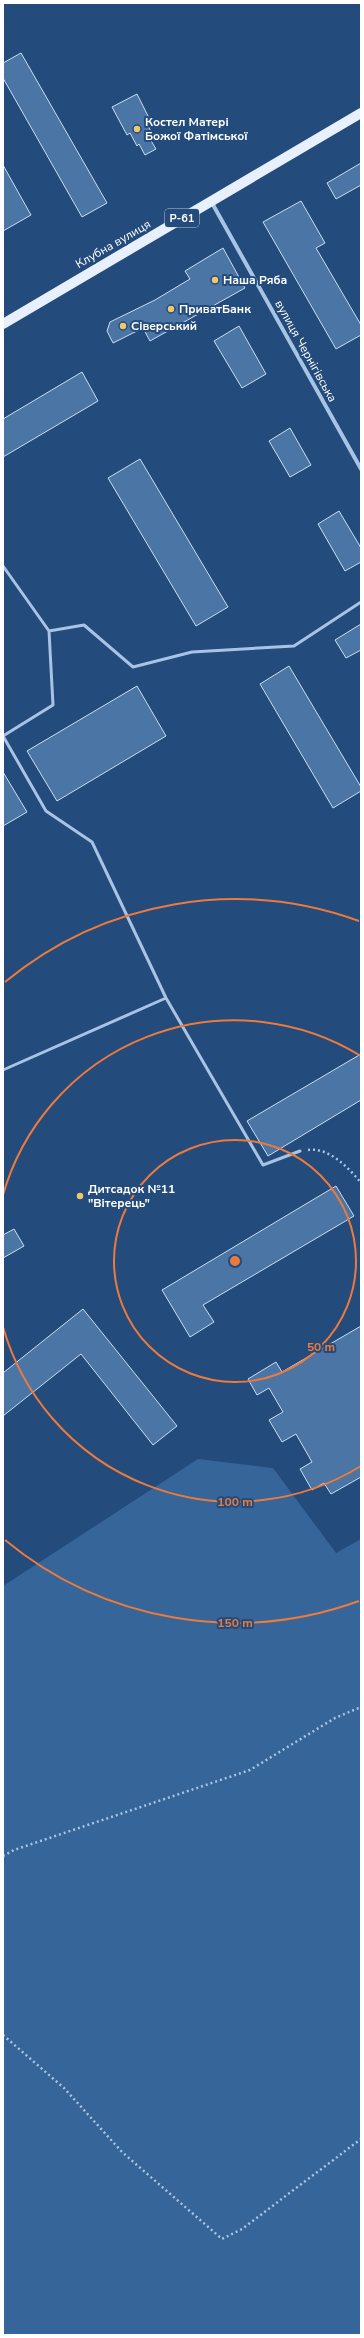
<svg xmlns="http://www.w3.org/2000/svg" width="364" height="2338" viewBox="0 0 364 2338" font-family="'Nunito Sans',sans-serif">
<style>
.green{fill:#36659a}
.building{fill:#4b75a5;stroke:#cadef4}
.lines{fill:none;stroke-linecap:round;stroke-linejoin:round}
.path{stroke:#a7c4e5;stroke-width:2.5;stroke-dasharray:2 3;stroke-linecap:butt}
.service{stroke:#a7c4e5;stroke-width:3}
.minor{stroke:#a7c4e5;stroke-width:4}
.primary{stroke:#e8f0fd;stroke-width:10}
.ring{fill:none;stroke:#ed7a3d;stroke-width:2}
.poi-dot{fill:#f0c76a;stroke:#234b7c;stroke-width:1.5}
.labels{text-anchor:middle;stroke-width:4;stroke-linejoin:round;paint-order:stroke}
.shield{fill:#234b7c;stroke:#bdc9d8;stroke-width:1}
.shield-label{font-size:11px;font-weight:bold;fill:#fff}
.poi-label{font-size:12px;font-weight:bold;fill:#fff;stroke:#234b7c;text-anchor:start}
.street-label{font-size:12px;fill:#fff;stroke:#234b7c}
.centre{fill:#ed7a3d;stroke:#234b7c;stroke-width:2}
.ring-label{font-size:12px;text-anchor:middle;font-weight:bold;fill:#ed7a3d;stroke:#234b7c;stroke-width:4;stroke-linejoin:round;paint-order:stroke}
</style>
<rect width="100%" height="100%" fill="#234b7c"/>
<path class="green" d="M198,1459L273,1468L336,1553L361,1539V2335H3V1586Z"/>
<path class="building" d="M21,53L107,203L82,217L3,78V63Z
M137,94L151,122L147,124L154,137L150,139L156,149L145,155L139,144L137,146L130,133L127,135L112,107Z
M361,163V185L336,199L327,183Z
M3,165L31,215L3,231Z
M301,201L325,243L316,248L361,325V335L336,349L263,222Z
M223,248L245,288L150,341L143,328L113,343L107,331L110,322L155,300L190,279L185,271Z
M239,326L266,374L242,388L214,341Z
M82,372L98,401L3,457V419Z
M290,428L311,465L290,477L269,441Z
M140,459L228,607L196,626L108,478Z
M339,511L361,548V562L345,571L318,524Z
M361,624V650L346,658L335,640Z
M289,666L361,787V791L333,808L260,684Z
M137,686L166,736L57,801L27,751Z
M3,772L27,812L3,826Z
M361,1054V1100L268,1156L247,1121Z
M336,1186L354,1216L203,1305L214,1322L190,1337L162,1290Z
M14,1229L24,1246L3,1258V1235Z
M83,1309L177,1426L153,1445L81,1354L3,1416V1373Z
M361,1326V1477L331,1494L324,1483L312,1490L300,1469L312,1462L296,1434L282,1442L269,1420L283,1412L269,1388L257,1395L248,1379L276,1362L282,1372Z"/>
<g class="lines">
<path class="path" d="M308,1150C329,1147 349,1168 361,1183
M3,1856L14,1850L250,1770L335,1718L361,1707
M3,2035L64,2088L122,2152L222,2239L242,2229L361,2139"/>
<path class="service" d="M3,566L49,631L53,705L3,736
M49,631L84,625L133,667L192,652L294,646L361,602
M3,736L46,811L92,842L166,998L263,1165L300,1151
M3,1070L166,998"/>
<path class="minor" d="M212,203L361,469"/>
<path class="primary" d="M3,324L361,113"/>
</g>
<g class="ring">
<circle cx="235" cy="1261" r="121"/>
<path d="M361 1466A241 241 0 0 1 3 1327M3 1195A241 241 0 0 1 361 1056"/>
<path d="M359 1601A362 362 0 0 1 5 1540M5 982A362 362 0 0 1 359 921"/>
</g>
<g class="poi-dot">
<circle cx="137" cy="129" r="4"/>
<circle cx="215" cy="280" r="4"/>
<circle cx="171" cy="309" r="4"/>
<circle cx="123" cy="326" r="4"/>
<circle cx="80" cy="1196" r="4"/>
</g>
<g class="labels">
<rect class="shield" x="165" y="209" width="34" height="18" rx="3"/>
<g class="shield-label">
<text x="182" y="222">Р-61</text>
</g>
<g class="poi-label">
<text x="145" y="126">Костел Матері<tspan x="145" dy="14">Божої Фатімської</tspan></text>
<text x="223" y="284">Наша Ряба</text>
<text x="179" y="313">ПриватБанк</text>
<text x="131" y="330">Сіверський</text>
<text x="88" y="1193">Дитсадок №11<tspan x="88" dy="14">"Вітерець"</tspan></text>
</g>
<g class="street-label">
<text transform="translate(113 244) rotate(-30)" y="4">Клубна вулиця</text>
<text transform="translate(306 351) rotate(61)" y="4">вулиця Чернігівська</text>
</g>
</g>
<circle cx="235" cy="1261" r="6" class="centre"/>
<g class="ring-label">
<text x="321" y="1351">50 m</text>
<text x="235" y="1506">100 m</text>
<text x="235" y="1627">150 m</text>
</g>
<rect width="364" height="2338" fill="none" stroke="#ffffff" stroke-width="8"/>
</svg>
